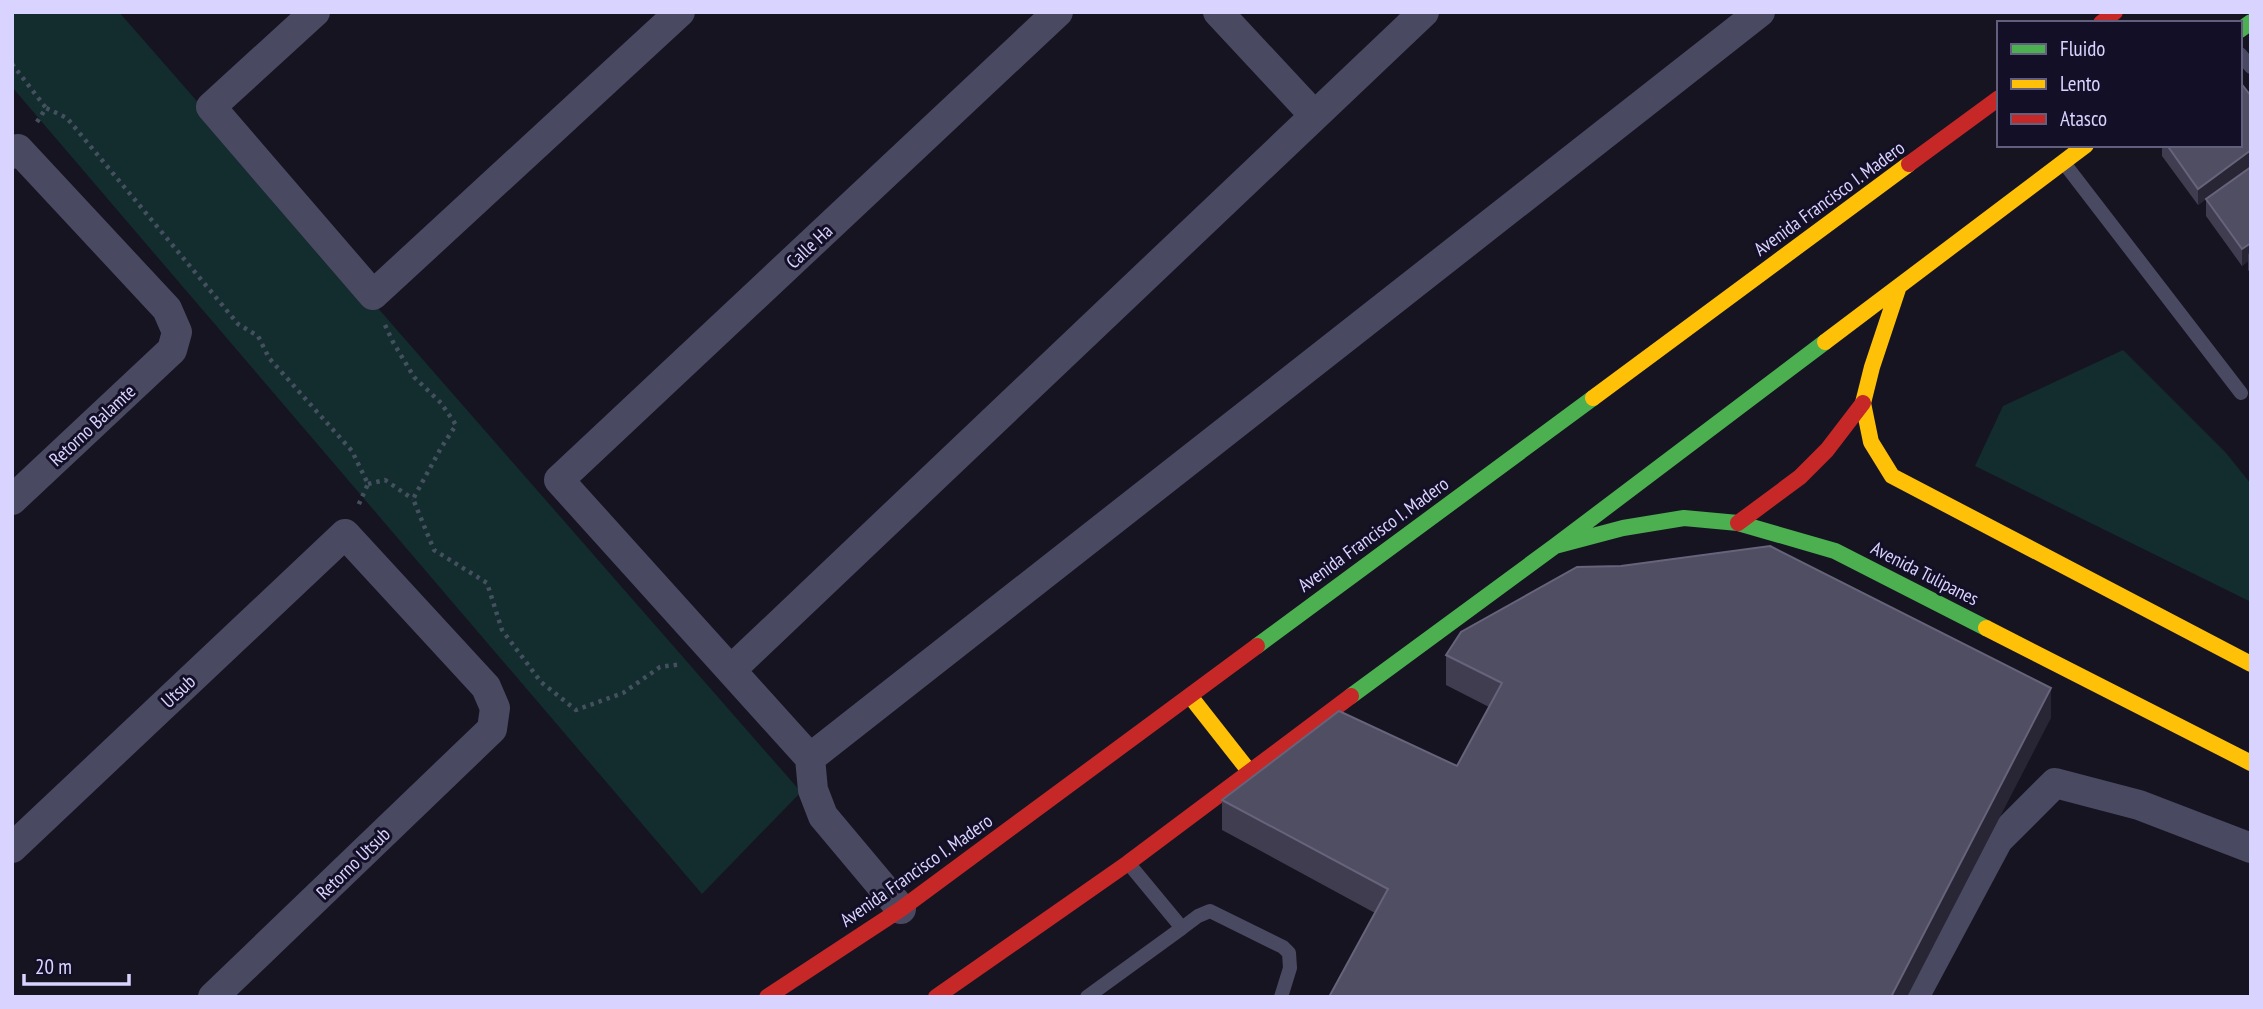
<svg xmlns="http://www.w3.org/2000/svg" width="2263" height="1009" viewBox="0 0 2263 1009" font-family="'PT Sans Narrow',sans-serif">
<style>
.green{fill:#132c2d}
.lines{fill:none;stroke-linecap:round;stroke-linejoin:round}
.path{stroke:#44505f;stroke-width:4.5;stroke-dasharray:3.5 5;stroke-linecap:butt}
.lane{stroke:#4a4962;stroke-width:14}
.street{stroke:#4a4962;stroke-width:30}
.fast{stroke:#4caf50;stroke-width:16}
.slow{stroke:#ffc107;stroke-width:16}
.jam{stroke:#c62828;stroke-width:16}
.wall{fill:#403d50}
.shaded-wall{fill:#282635}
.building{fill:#504e63;stroke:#66637b;stroke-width:2}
.labels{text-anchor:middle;stroke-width:6;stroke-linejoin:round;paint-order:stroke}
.street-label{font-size:19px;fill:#d9d4ff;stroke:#130f26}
</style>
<rect width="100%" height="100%" fill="#161421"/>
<path class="green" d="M12,12H119L801,792L702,894L12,87Z
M2123,350L2226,453L2251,484V602L1975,466L2003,406Z"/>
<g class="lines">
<path class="path" d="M12,64L46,108
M37,122L46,108L67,118L238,324L258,336L269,358L352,451L368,484L358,506
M385,325L393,342L414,377L441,403L456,425L441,448L413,499L434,550L487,583L502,630L541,682L576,710L623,693L660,667L682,664
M368,484L385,480L413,499"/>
<path class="lane" d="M2240,54L2251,67
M2064,163L2241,393
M1129,864L1182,928L1198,916L1210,911L1283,947L1289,953L1290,968L1281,997
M1087,997L1182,928"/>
<path class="street" d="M315,12L211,107L373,295L680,12
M1218,12L1314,115
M12,154L18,149L167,309L177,332L172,350L12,500
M731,670L1424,12
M810,758L1760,12
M12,848L345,534L486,687L495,708L492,729L213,997
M901,909L823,816L813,790L810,758L559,480L1058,12
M1914,997L1998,840L2055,783L2139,805L2251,848"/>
<path class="fast" d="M2240,30L2251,22
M1555,546L1623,528L1684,518L1738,523L1835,551L1986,628
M1257,646L1593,398
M1351,696L1555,546L1825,342"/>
<path class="slow" d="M1899,286L1872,367L1863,403L1871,442L1892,476L2251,664
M1825,342L2086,145
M1593,398L1909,164
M1986,628L2251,763
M1190,696L1249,771"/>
<path class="jam" d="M2101,23L2115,12
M1909,164L1999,98
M1738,523L1800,477L1827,450L1863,403
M767,997L901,909L1257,646
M936,997L1128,863L1351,696"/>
</g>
<path class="wall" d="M2251,96V273L2248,270V261L2242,266L2206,216V199L2198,205L2162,156V145H2240Z
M1446,655L2051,718L1375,913L1222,830V800L1457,766L1489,707L1446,685Z"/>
<path class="shaded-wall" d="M2251,150V167L2198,205V189Z
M2251,243V257L2248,253V261L2242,266V249Z
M2051,688V718L1907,997H1891Z"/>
<path class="building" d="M2240,82L2251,96V150L2198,189L2167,145H2240Z
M2251,167V243L2242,249L2206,199Z
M1770,546L2051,688L1891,997H1329L1388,889L1222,800L1339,711L1457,766L1502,683L1446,655L1461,632L1577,567L1621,566Z"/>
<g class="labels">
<g class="street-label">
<text transform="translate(1829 198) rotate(-36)" y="7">Avenida Francisco I. Madero</text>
<text transform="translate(809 246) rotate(-43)" y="7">Calle Ha</text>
<text transform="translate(92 425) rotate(-43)" y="7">Retorno Balamte</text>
<text transform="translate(1373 534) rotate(-36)" y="7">Avenida Francisco I. Madero</text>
<text transform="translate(1925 573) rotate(27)" y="7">Avenida Tulipanes</text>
<text transform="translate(178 691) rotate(-43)" y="7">Utsub</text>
<text transform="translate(353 863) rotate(-44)" y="7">Retorno Utsub</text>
<text transform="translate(916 870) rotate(-35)" y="7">Avenida Francisco I. Madero</text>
</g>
</g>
<rect width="2263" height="1009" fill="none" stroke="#d9d4ff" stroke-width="28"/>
<rect x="1997" y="21" width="245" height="126" fill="#130f26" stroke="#625e7d" stroke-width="2"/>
<rect x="2011" y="44" width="35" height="10" fill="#4caf50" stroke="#625e7d" stroke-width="2"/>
<text x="2060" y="56" font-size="21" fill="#d9d4ff">Fluido</text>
<rect x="2011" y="79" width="35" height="10" fill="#ffc107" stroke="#625e7d" stroke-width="2"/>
<text x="2060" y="91" font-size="21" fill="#d9d4ff">Lento</text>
<rect x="2011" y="114" width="35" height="10" fill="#c62828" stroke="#625e7d" stroke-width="2"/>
<text x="2060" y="126" font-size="21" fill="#d9d4ff">Atasco</text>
<path d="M24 974v10h105v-10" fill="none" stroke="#d9d4ff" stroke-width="3.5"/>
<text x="35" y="974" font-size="21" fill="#d9d4ff" stroke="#130f26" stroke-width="5" paint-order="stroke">20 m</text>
</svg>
